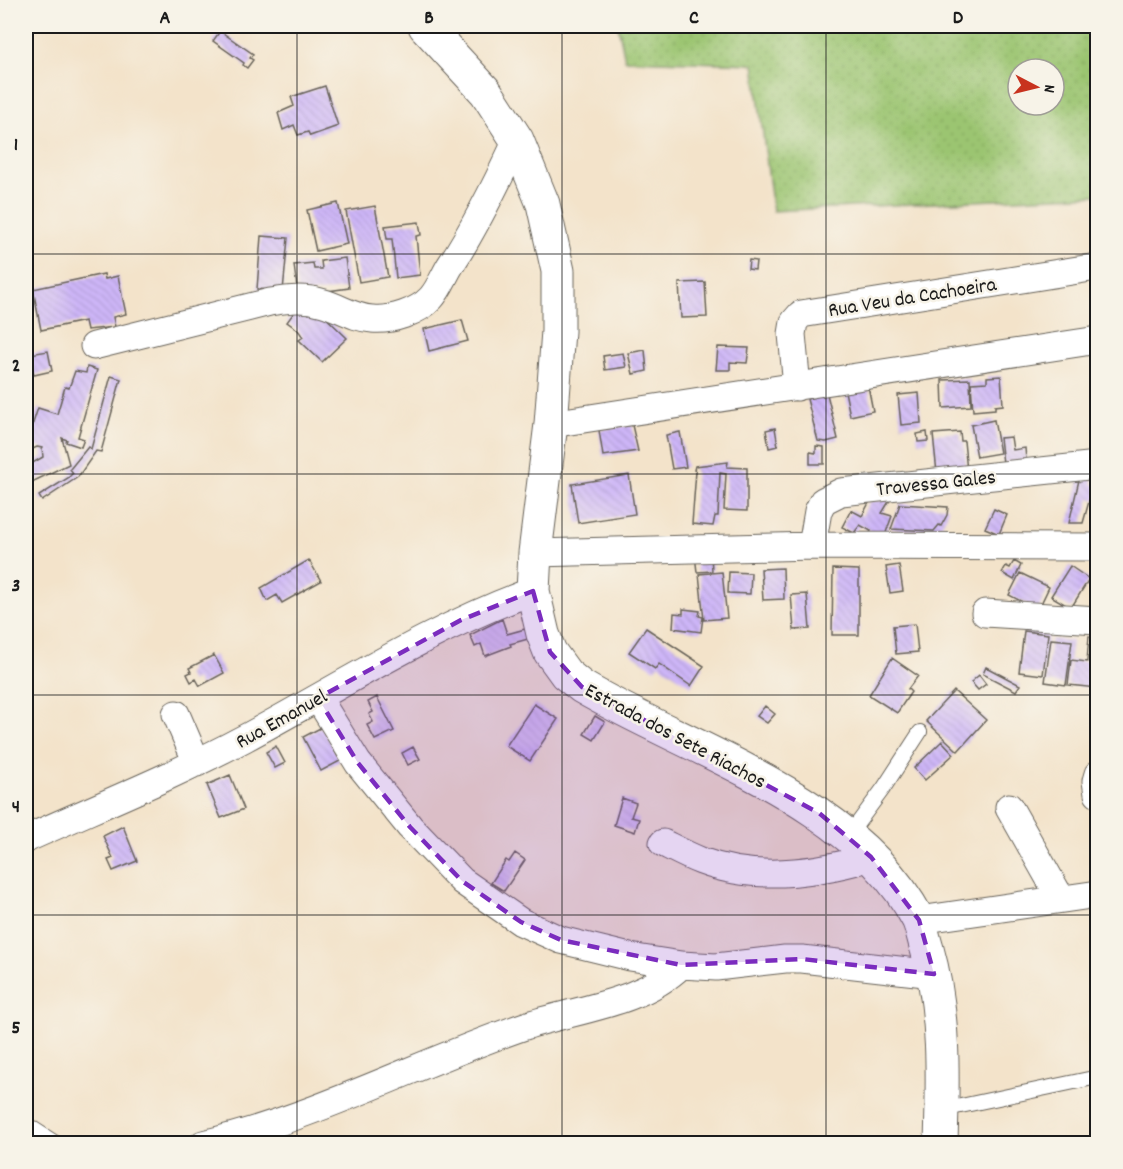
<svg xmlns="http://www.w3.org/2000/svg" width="1123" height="1169" viewBox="0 0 1123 1169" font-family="Dekko,sans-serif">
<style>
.grass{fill:url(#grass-dots);stroke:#5c7046;stroke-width:1.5;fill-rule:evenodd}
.building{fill:url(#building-back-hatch);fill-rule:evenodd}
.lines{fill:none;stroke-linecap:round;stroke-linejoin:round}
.service-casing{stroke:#676259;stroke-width:16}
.minor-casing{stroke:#676259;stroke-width:29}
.tertiary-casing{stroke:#676259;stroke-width:35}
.service{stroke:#fff;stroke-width:14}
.minor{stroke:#fff;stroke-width:27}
.tertiary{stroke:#fff;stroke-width:33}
.marked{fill:#7b2cbf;fill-opacity:0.2;stroke:#7b2cbf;stroke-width:4.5;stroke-dasharray:12 8;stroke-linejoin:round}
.grid{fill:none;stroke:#1c1c1c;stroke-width:1.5;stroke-opacity:0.55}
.labels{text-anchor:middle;stroke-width:5;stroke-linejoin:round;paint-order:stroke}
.street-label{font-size:21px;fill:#1c1c1c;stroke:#f7f3e8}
.neatline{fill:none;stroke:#1c1c1c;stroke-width:2}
.grid-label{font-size:20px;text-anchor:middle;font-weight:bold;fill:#1c1c1c}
</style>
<defs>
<pattern id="grass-dots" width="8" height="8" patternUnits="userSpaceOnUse" patternTransform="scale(1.5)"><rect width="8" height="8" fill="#9bc571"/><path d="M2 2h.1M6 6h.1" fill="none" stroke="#85a961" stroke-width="1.8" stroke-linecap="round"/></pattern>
<pattern id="building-back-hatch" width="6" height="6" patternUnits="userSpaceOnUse" patternTransform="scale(1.5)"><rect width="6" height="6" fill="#ceb6f8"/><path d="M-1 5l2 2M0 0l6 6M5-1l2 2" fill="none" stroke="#b09cd4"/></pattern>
</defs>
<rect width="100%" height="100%" fill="#f7f3e8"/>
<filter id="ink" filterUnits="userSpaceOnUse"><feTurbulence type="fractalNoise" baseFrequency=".0167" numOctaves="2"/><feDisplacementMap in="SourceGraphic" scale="12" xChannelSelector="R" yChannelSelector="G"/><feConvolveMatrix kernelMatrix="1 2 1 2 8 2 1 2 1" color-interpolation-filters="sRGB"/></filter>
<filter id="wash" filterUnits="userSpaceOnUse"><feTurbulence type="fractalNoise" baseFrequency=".008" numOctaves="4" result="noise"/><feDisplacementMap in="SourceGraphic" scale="24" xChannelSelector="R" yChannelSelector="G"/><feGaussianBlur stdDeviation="1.35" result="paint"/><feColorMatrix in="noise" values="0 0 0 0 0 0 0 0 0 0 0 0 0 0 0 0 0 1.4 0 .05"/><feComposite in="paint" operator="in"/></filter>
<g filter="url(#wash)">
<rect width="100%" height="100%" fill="#f3e3ca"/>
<path class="grass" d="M618,26H1097V195L773,211L754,64L625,60ZM1018,69H1054V105H1018Z"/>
<g id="blocks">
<path class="building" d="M220,31L253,54L250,58L253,60L247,68L243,65L244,63L213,41Z
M325,86L338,126L310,136L308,132L298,135L294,125L283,130L278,113L294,106L291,97Z
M338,203L347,244L316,251L307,210Z
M375,206L388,277L359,282L346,211Z
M419,222L421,235L416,236L420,275L396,278L392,239H387L385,226Z
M261,236L288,238L283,291L257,289Z
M345,258L349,288L298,295L294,265L313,263L314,269H322L321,261Z
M749,260L756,261L755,270L748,269Z
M104,274L105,279L118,276L126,314L113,317L115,327L87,330L85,321L41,330L33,289Z
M705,282L707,317L681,318L679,283Z
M298,307L309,314L316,308L347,338L322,362L299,340L303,337L298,330L287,322Z
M462,320L468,341L429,351L424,329Z
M718,347L749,348L747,363L730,362V370H716Z
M645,350L647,371L633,374L628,353Z
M48,351L52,371L34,375L30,354Z
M623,353L626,367L605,370L603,356Z
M87,367L97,370L78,437L84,439L81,447L66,442L67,440L62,438L69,464L30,483L26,474V447L29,446L28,438L38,408L57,414L65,387L69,388L75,371L86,373ZM37,447L42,448L43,457L31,464L26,452Z
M111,376L121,379L101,452L96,451L78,477L42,501L39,496L68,478L73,473L70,469L88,447L91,449Z
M1001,376L1003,405L995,406V409L973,411L971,383L987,382V377Z
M970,379L971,406L943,408L942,380Z
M868,386L873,411L850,416L845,391Z
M919,393L921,423L901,425L898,395Z
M827,394L838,439L826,442L818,441L807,399Z
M994,420L1000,453L977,457L971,425Z
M632,425L638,451L603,456L599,430Z
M775,428L778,446L769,448L766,430Z
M680,432L686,467L672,469L666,435Z
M927,432L928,441L918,442L917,434Z
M960,432L961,441H964L967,471L937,473L933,434Z
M1011,437L1013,450L1025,448L1026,460L1003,463L1000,438Z
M816,446L824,447V464H810V452L816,453Z
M728,462L727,467L747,468V511L724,510L726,474L720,473L718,516H715L713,526L692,524L696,471L694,470L695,466Z
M629,475L635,514L578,523L572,484Z
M1093,479L1092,484L1098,486L1096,500L1090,498L1083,523H1069L1079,480Z
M890,500L882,513L892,516L884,538L867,537L871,531L860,525L854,533L842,527L851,510L862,516L870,501Z
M900,504L948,507L947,515L941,526L939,525L934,531L891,529Z
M994,509L1007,515L999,534L985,528Z
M711,554L712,571L697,572L695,555Z
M309,560L321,581L282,603L277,595L267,601L261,588Z
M1014,561L1021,565L1014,580L1002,573L1006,566L1010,568Z
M899,565L903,591L890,593L886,567Z
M1070,566L1089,579L1071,608L1051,596Z
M783,568L784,599L763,600L761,569Z
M833,569L859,570V635H832Z
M722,572L727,618L704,620L699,574Z
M729,572L751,573L750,594L728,593Z
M1020,573L1049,587L1038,610L1009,595Z
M807,594L810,629L794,630L791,595Z
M683,609L700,611L699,616L703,617L701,632L673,628L674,613L683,614Z
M502,619L507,634L525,629L528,639L510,644L511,646L485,656L481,644L475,647L470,635Z
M915,624L918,652L896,654L893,626Z
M646,628L704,666L691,686L659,664L655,669L629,652Z
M1024,631L1048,634L1043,675L1019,672Z
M1089,636L1098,637V688L1068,685L1071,660L1087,662Z
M1051,639L1072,641L1066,685L1045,682Z
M214,655L224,673L200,686L196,679L191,682L187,674L191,672L189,668Z
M892,658L918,676L908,689L911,692L897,713L869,695Z
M986,667L1020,685L1016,691L983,674Z
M979,675L986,684L978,690L971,682Z
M954,691L986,720L958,751L926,721Z
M377,697L394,731L375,740L367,725L373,722L369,714L373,712L368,702Z
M534,704L558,719L530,761L506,746Z
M765,706L775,714L767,723L757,716Z
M595,716L605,722L594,740L584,734Z
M322,727L340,761L321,771L303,737Z
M942,741L954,754L925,780L914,768Z
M276,746L285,763L275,768L266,752Z
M413,747L420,759L408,765L402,753Z
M230,775L244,809L221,818L207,785Z
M622,798L636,803L631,817L639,819L635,832L614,825Z
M123,826L137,861L113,871L108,860L113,858L103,836Z
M515,853L525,860L504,891L491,883L506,860L509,862Z"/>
</g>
</g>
<g filter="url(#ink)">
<use href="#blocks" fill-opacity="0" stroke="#676259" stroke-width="1.5"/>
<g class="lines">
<defs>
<path id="service" d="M849,835L883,789L920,732
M942,1110L1098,1077
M26,1124L57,1144"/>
<path id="minor" d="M94,346L270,302C290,299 304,297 324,303C341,308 354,318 372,319C391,321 418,312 431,298C439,289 444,276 450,266C476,226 497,183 517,140
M797,387L792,334L794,322L801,314L1097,267
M551,424L1098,340
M812,546L818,511L823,501L841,492L1098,465
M535,553L812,546L1098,547
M985,613L1098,620
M318,698L358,763L410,827L462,881L521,922L561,940L630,957L681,965L716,967L785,959H802L934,974
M176,714L197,763
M1098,774L1096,781L1098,794
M1009,807L1061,899
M26,839C99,806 174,776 245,738C340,687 431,628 533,591
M663,843C675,849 688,856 701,861C756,882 817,873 871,857
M919,920L1098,894
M203,1144C315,1118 417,1063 525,1026C576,1009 641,1004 681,965"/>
<path id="tertiary" d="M425,26L486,92L517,140L543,204L558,271V331L551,424L535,553L533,591L543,634L550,652L566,674L582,687C693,752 855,799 918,919C922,928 924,940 927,949C945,1012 943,1079 941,1144"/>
</defs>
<use href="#service" class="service-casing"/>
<use href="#minor" class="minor-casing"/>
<use href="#tertiary" class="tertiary-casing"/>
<use href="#service" class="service"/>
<use href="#minor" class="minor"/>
<use href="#tertiary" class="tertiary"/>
</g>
</g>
<path class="marked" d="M533,591L550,652L582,687L819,813L871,857L919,920L934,974L802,959L681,965L561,940L521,922L462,881L410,827L358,763L318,698L461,620Z"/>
<path class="grid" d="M297,26V1144M562,26V1144M826,26V1144M26,254H1098M26,474H1098M26,695H1098M26,915H1098"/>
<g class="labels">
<g class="street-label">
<text transform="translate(912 296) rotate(-9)" y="7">Rua Veu da Cachoeira</text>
<text transform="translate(936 482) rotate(-6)" y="7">Travessa Gales</text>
<text transform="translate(281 718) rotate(-29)" y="7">Rua Emanuel</text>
<text transform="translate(676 735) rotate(28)" y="7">Estrada dos Sete Riachos</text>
</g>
</g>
<rect width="1123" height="1169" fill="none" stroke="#f7f3e8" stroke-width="66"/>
<g transform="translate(1036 87) rotate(97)"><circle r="28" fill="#f7f3e8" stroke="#9f9d96" stroke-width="1.5"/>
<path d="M0-4.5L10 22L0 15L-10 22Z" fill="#c8321e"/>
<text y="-9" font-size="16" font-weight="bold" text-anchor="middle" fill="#1c1c1c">N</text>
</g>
<rect x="33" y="33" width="1057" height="1103" class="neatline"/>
<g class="grid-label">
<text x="165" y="23">A</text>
<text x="429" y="23">B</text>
<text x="694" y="23">C</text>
<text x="958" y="23">D</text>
<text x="16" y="150">1</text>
<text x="16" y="371">2</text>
<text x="16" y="591">3</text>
<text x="16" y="812">4</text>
<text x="16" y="1033">5</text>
</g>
</svg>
